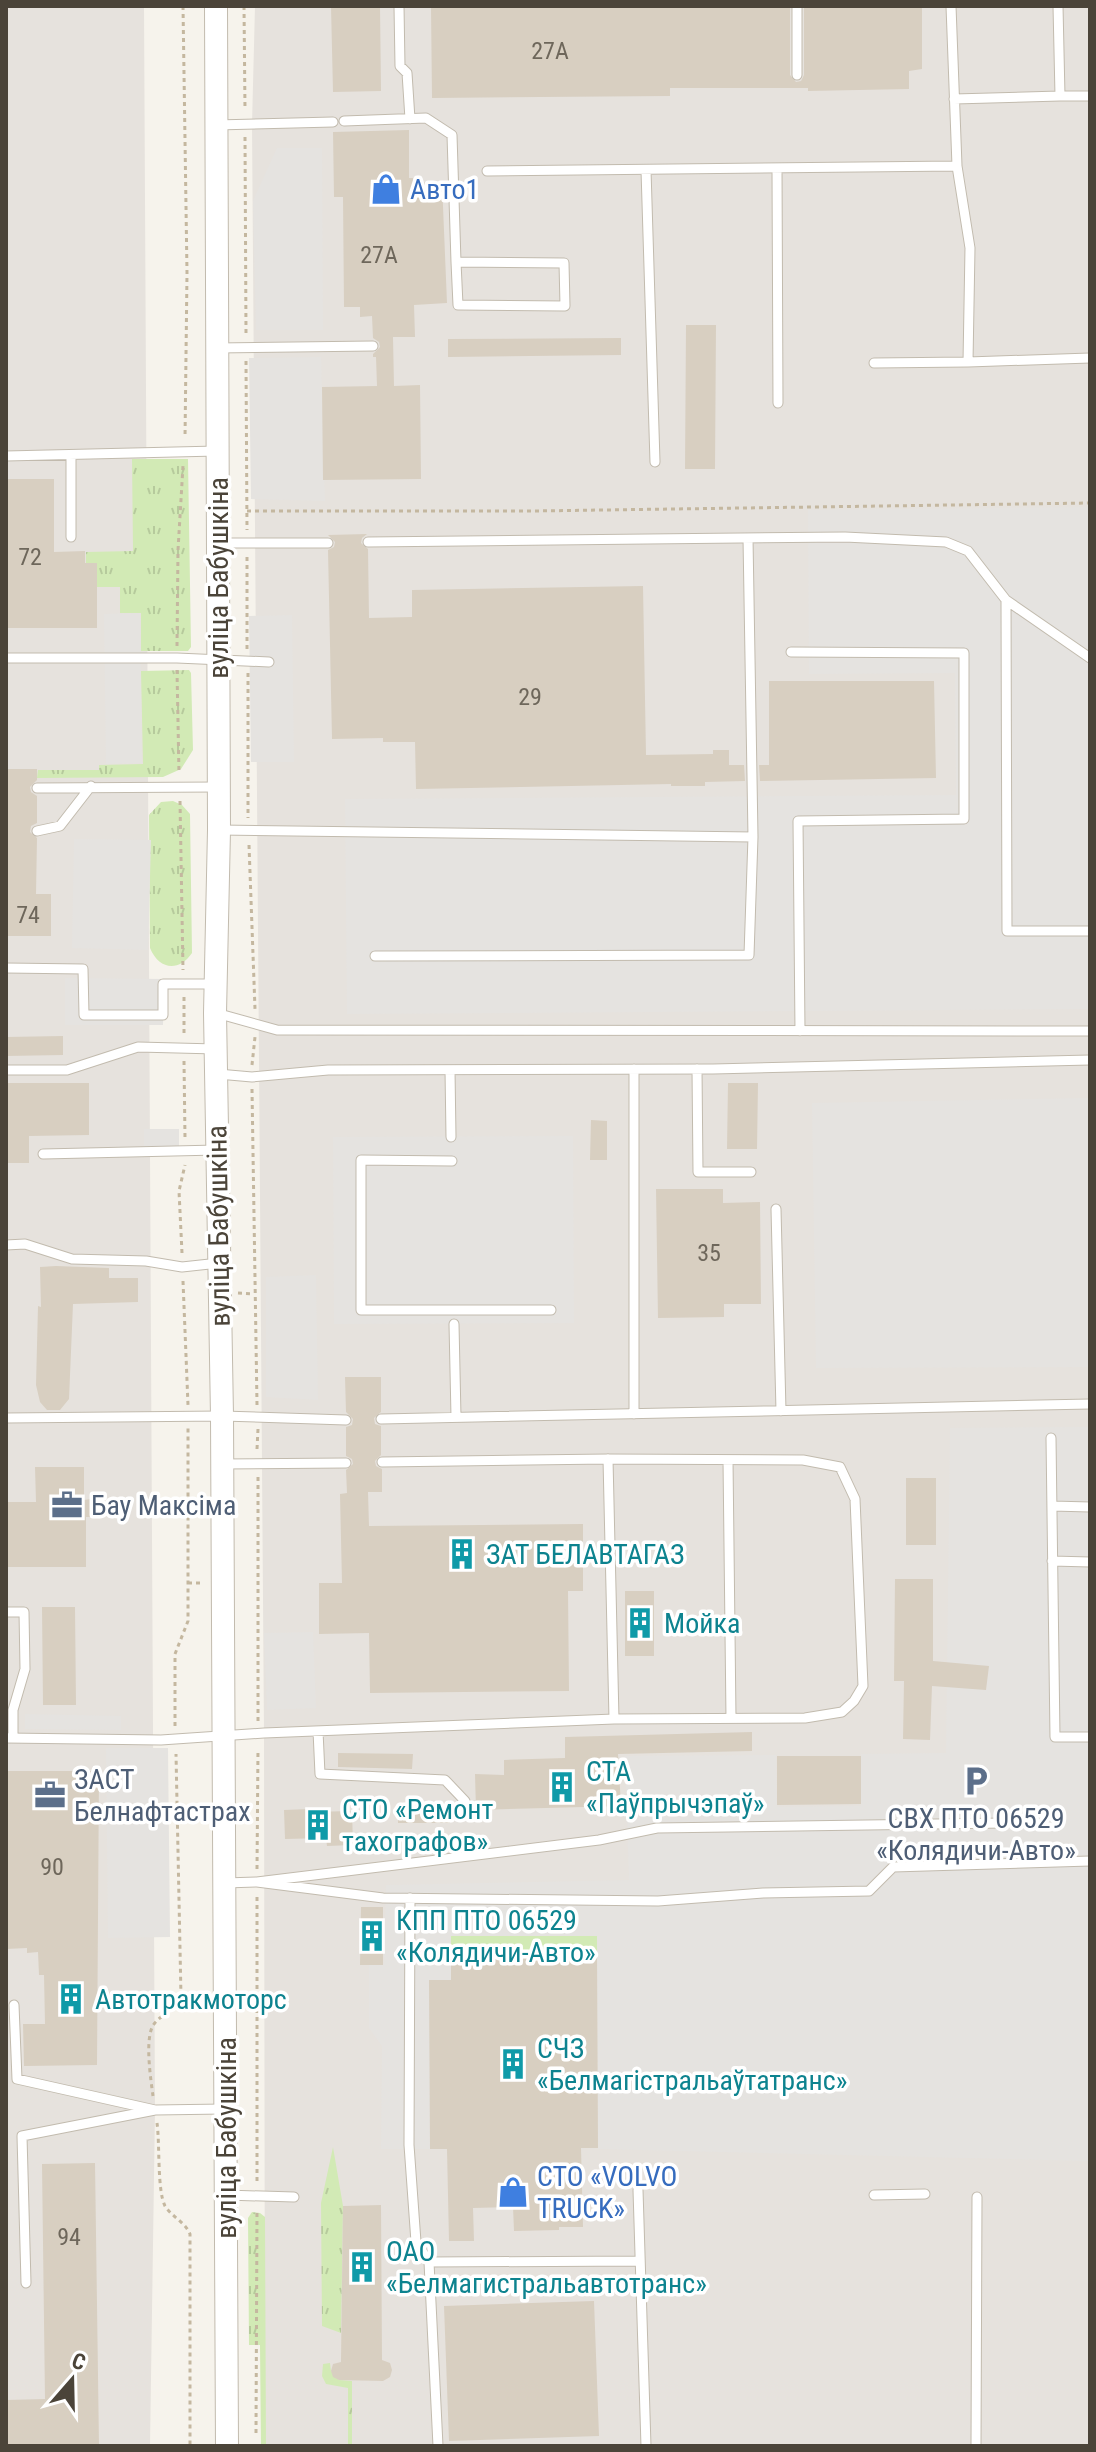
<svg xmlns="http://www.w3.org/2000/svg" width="1096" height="2452" viewBox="0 0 1096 2452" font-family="'Roboto Condensed',sans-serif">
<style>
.industrial{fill:#e6e2dd}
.grass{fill:url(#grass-tufts)}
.parking{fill:#e5e3e0}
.building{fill:#d8cfc1}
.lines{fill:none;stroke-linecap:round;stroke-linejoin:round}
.service-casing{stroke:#c2bbae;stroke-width:11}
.tertiary-casing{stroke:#c2bbae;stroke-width:24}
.path{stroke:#c4b79f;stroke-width:3;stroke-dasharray:4 4;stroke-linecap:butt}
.service{stroke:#fff;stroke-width:9}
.tertiary{stroke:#fff;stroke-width:22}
.labels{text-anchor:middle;stroke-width:7;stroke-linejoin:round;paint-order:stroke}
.number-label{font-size:24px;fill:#6e675b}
.shop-label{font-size:28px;fill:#366cbe;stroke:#fff;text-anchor:start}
.street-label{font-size:28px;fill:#4b4439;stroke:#fff}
.service-label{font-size:28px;fill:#4e5e75;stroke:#fff;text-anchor:start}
.culture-label{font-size:28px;fill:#0d838f;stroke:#fff;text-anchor:start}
</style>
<defs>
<pattern id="grass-tufts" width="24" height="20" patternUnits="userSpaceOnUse" patternTransform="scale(2)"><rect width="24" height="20" fill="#d2eab5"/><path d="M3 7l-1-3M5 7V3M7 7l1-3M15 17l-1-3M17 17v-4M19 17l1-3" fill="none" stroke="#b6ca9c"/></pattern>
</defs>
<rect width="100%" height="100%" fill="#f6f3ec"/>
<path class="industrial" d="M6,6H144L155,2110L150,2446H6Z
M255,6H1090V2446H265L264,1733L252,124Z"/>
<path class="grass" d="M132,459H188L191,647L188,651H141V613H120V587H97V563H86V552L133,551Z
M189,670L191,673L193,750L181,769L163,777L37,778L38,770H99V765L143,764L141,671Z
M173,801L182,805L190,814L192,953C179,972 159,970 150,948L149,815L161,802Z
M451,1935L597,1936V1952L451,1953Z
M333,2147L343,2206L341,2333L322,2326L321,2203Z
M252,2212L260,2213L265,2217L266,2446H261L260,2345H249L248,2218Z
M330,2363L331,2371L339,2380L352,2381V2446H348V2388L326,2384L322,2376L323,2364Z"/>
<path class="parking" d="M277,148H322L323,330H256L253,201Z
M321,357L325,501L251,499L249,358Z
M1090,507V1009L347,1014L345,799L956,795L955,673L809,674L808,510Z
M140,613L142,763L106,764L104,614Z
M292,615L294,762H251L249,616Z
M74,839L151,840L148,950L72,948Z
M65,978L164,979L163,1025H65Z
M1090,1098V1367L816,1368L812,1103Z
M144,1129H179V1147H144Z
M573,1136L574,1323L334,1324L333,1137Z
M316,1275L318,1400L266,1397V1277Z
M1090,1427V2161L598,2149L597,1936H451V1980L429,1981L430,2149H381L382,2046L369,2028V1965L384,1964L386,1885L629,1880L625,1756L776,1755L777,1807L861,1806V1754L946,1753L950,1428Z
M313,1632L316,1708L267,1710L264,1633Z
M25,1714L121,1716V1730L25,1729Z
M106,1748H168L170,1937L108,1938Z"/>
<path class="building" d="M331,6H380L381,91L333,92Z
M431,6H790V75L796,82L801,81L804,75V6H922V69L909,71V89L808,91V88H670V96L432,98Z
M409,130V178H413V183L442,182L447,303L414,305L415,337H393L394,386L420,385L421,479L323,480L322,387L377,386L376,357H373V354L380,347L379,342L373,338L372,316L360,317V307H344L343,197H334L333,132Z
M686,325H716L715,469H685Z
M621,338V355L448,357V339Z
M6,479H54V552L85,551V563H97V628H6Z
M367,534L362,538L361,543L368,549L369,618L412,617V590L643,586L646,755L713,754V750H729V765H744L745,781L705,782V786H671V784L416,789L415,742H383V738L332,739L328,550L334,547L335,542L328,535Z
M769,681H934L936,778L760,781L759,765H769Z
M6,769H37V780L30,787L31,792L37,796V823L31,826L30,832L37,838L36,894H51V936H6Z
M63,1036V1055L6,1056V1037Z
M6,1083H89V1135L29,1136V1163H6Z
M728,1083H758L757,1149H727Z
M591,1120L607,1121V1160H590Z
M656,1189H723V1203L760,1202L761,1304H724V1317L658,1318Z
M56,1266L109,1268V1278H138V1302L73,1304L69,1399L60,1410H47L40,1402L36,1385L38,1306L41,1307L40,1267Z
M345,1377H381V1412L374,1418L375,1424L381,1426V1455L375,1461L376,1466L382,1469V1492H368L369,1526L583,1524V1591H568L569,1691L370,1693L369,1633L319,1634V1583H342L340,1494L347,1493L346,1470L353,1464L352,1459L346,1456V1427L352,1425L353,1419L346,1412Z
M35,1467H84V1500L91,1499V1517H86V1567H6V1502H36Z
M906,1478H936V1545H906Z
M895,1579H933V1661L989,1666L986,1690L932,1686L930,1740L903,1739L904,1681H894Z
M625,1591H654V1656H625Z
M42,1607H75L76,1705H43Z
M752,1732V1751L618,1754L621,1806L476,1810L475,1774L504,1775V1760L565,1758V1737Z
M338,1753L413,1754L412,1769L338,1767Z
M777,1756H861V1804L777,1805Z
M6,1771H99L97,2065L24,2066L23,2024H45L44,1975H39L38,1952L27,1953V1948L6,1949Z
M398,1804H451L450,1823H398Z
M310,1809V1812L352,1811L353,1845L327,1846L326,1838L285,1839L284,1810Z
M361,1907H383V1965H360Z
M597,1952L598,2148H581L583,2227H559V2230L514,2231L513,2207L473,2208L474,2241H449L447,2149H430L429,1980H451V1953Z
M95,2163L99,2446H6V2400L45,2399L42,2164Z
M381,2205L382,2360L390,2363L392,2370L390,2377L383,2381L339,2380L333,2377L331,2371L333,2364L341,2362L343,2206Z
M594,2301L599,2436L449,2441L444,2306Z"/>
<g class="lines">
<defs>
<path id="service" d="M399,6L400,66L407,73L410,119
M951,6L957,166L970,248L968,362L1090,358
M1058,6L1060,96H1090
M797,75V6
M954,99L1060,96
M344,121L426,118L452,135L456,262L564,263L565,306L458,305L456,262
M216,125L333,122
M777,168L778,403
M646,170L655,462
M487,171L957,166
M217,348L373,346
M874,363L968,362
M71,455V537
M6,456L217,451
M368,542L845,537L946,542L968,551L1006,600L1090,658
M218,543H328
M1006,600L1007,931H1090
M791,652L964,653V819L798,821L800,1031
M6,658H177L269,662
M37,788L218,787
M219,830L753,837L748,538
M37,831L60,826L91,786
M375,956L749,955L753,837
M6,968L83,969L84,1015H163V984H214
M216,1013L277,1030L1090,1031
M634,1069V1414
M697,1069L698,1172H751
M6,1070H67L138,1047L216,1049
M450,1070L451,1137
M218,1074L252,1077L328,1070L713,1069L1090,1060
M43,1154L217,1150
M452,1161L361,1160V1310H551
M776,1209L781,1411
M6,1245L25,1244L72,1259L146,1261L182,1267L219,1263
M454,1324L456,1417
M6,1418L222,1416L346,1420
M381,1419L1090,1404
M1051,1438L1055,1737H1090
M608,1459L614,1719
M728,1460L731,1718
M222,1464L346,1463
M1052,1506L1090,1507
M1052,1561L1090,1562
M6,1612H24L25,1669L13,1710V1738
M318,1731L320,1774L445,1780L465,1801L463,1808
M6,1738L161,1740L264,1733L614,1719L805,1718L842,1712L854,1701L863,1686L855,1499L840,1467L803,1460L608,1459L382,1462
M257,1882L383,1898L658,1901L763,1893L869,1891L893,1867L1090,1861
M225,1883L257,1882L599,1840L657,1828L1005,1823
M410,1898L409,2145L416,2242L429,2262L438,2446
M14,2005L17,2079L155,2110L22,2136L26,2283
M155,2110L224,2109
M638,2190L646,2446
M226,2195L294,2197
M874,2195L925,2194
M429,2262L640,2261
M976,2446L977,2197"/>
<path id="tertiary" d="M216,6L219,830L215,1013L222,1416L227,2446"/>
</defs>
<use href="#service" class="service-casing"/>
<use href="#tertiary" class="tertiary-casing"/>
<path class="path" d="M183,6L187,273L185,438
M244,6L245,110
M245,137L246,334
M246,361L247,530
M247,511H534L1090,503
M247,557V650
M177,646L178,550L183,466
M177,670L179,774
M248,673V818
M180,801L183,970
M249,845L255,1009
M184,997V1034
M184,1061L185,1138
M252,1065L255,1037
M252,1089L257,1405
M182,1253L179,1191L185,1165
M183,1281L188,1405
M238,1293L254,1294
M257,1449L258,1429
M258,1477V1721
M188,1583H204
M175,1726V1654L188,1621V1428
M257,1869L258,1749
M257,1897V2181
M153,2096C151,2081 144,2037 154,2024C162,2013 175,2012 181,1997L176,1754
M157,2123C160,2144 157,2190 165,2206C172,2217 185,2222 190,2234V2446
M256,2433L257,2209"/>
<use href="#service" class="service"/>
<use href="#tertiary" class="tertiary"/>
</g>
<defs>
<symbol id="shop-bare" viewBox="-9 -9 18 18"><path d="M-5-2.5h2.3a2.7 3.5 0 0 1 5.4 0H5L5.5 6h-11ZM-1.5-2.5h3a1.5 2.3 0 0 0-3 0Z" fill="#3f7fe0" stroke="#fff" stroke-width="2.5" paint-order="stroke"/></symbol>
<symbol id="office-bare" viewBox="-9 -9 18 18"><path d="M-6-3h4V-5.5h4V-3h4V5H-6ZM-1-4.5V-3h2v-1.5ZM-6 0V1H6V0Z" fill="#5c6f8a" stroke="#fff" stroke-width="2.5" paint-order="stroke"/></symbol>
<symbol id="building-bare" viewBox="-9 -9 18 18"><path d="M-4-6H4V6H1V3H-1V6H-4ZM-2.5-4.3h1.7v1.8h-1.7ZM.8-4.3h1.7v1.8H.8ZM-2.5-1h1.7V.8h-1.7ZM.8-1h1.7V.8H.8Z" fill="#0f9aa8" stroke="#fff" stroke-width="2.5" paint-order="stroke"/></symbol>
<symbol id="parking-bare" viewBox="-9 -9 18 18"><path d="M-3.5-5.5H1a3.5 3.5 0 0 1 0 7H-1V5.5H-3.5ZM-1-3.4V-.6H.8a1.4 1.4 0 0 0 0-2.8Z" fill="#5c6f8a" stroke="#fff" stroke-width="2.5" paint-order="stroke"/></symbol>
</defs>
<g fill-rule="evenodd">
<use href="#shop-bare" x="364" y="167" width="44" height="44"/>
<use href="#office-bare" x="45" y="1483" width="44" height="44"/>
<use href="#building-bare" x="440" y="1532" width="44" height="44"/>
<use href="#building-bare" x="618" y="1601" width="44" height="44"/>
<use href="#parking-bare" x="954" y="1759" width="44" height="44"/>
<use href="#building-bare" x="540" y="1765" width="44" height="44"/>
<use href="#office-bare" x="28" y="1773" width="44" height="44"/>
<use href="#building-bare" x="296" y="1803" width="44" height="44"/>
<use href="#building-bare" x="350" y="1914" width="44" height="44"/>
<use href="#building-bare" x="49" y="1977" width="44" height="44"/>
<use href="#building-bare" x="491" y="2042" width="44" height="44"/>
<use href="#shop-bare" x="491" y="2170" width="44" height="44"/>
<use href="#building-bare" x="340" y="2245" width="44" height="44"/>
</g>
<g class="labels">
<g class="number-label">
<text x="550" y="59">27А</text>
<text x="379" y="263">27А</text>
<text x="30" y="565">72</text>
<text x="530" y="705">29</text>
<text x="28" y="923">74</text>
<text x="709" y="1261">35</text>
<text x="52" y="1875">90</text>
<text x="69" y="2245">94</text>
</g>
<g class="shop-label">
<text x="410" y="199">Авто1</text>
<text x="537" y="2186">СТО «VOLVO<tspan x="537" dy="32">TRUCK»</tspan></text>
</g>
<g class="street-label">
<text transform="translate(218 578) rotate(-90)" y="10">вуліца Бабушкіна</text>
<text transform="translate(218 1226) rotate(-91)" y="10">вуліца Бабушкіна</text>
<text transform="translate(226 2138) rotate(-90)" y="10">вуліца Бабушкіна</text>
</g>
<g class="service-label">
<text x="91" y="1515">Бау Максіма</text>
<text x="74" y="1789">ЗАСТ<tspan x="74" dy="32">Белнафтастрах</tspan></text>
<text x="976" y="1828" text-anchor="middle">СВХ ПТО 06529<tspan x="976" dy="32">«Колядичи-Авто»</tspan></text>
</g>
<g class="culture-label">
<text x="486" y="1564">ЗАТ БЕЛАВТАГАЗ</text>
<text x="664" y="1633">Мойка</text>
<text x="586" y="1781">СТА<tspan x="586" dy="32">«Паўпрычэпаў»</tspan></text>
<text x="342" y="1819">СТО «Ремонт<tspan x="342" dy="32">тахографов»</tspan></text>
<text x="396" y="1930">КПП ПТО 06529<tspan x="396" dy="32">«Колядичи-Авто»</tspan></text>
<text x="95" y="2009">Автотракмоторс</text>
<text x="537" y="2058">СЧЗ<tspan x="537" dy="32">«Белмагістральаўтатранс»</tspan></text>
<text x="386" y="2261">ОАО<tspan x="386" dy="32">«Белмагистральавтотранс»</tspan></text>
</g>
</g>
<rect width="1096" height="2452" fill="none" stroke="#4b4439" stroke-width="16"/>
<g transform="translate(72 2380) rotate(20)" stroke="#ffffff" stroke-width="6" paint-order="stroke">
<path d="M0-6L14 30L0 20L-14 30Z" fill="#4b4439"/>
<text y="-12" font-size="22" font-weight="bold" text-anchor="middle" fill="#4b4439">С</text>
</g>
</svg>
